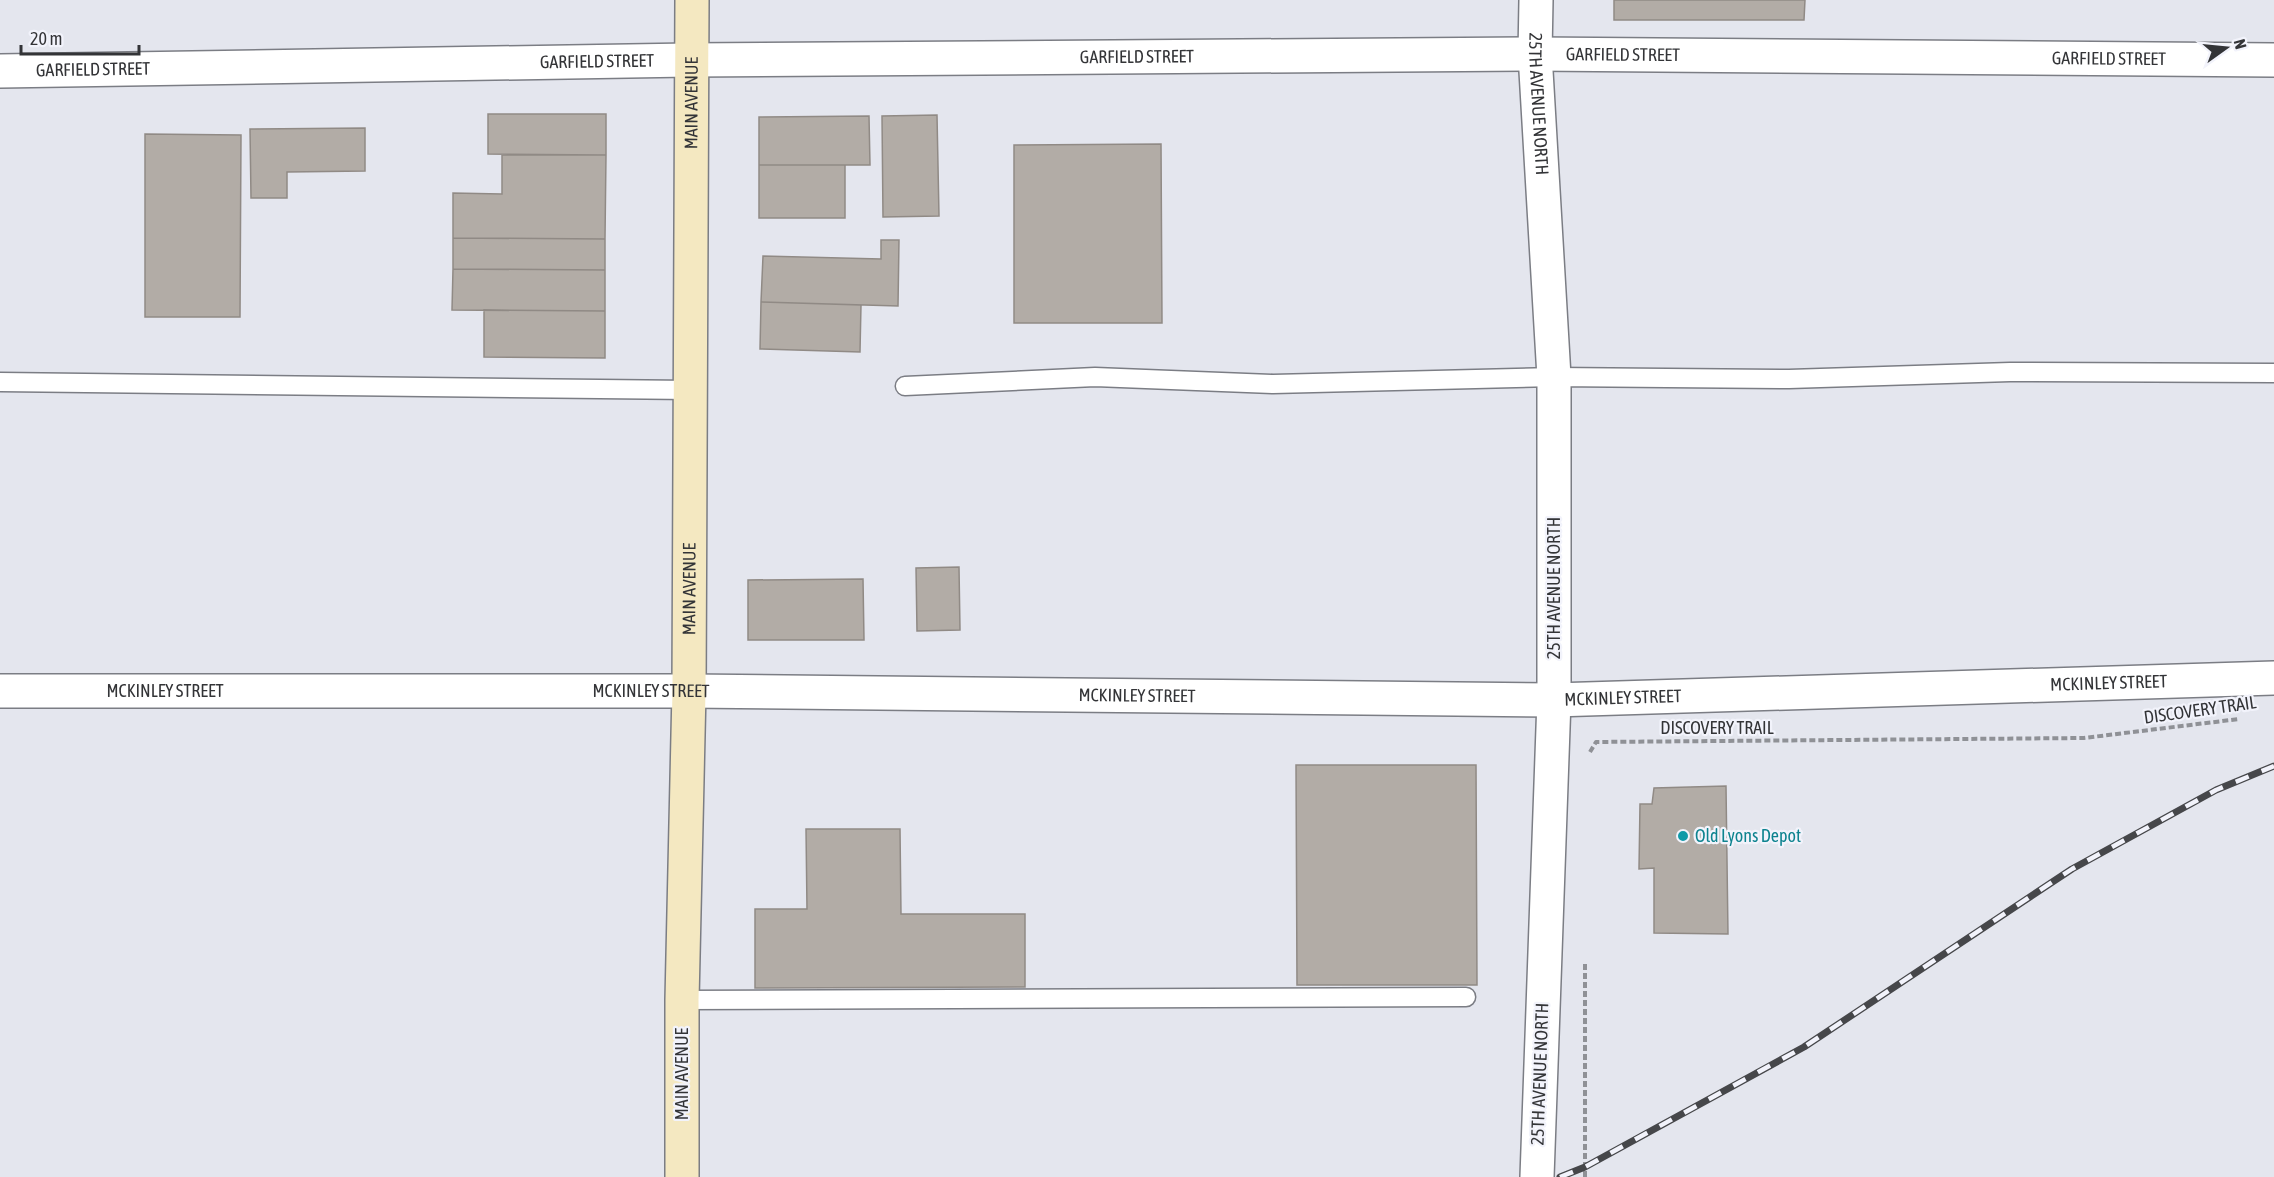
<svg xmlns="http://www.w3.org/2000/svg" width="2274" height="1177" viewBox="0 0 2274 1177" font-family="'Asap Condensed',sans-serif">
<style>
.building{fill:#b2aca6;stroke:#908a85;stroke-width:1.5}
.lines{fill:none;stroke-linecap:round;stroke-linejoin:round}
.lane-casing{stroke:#7b7d84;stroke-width:21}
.street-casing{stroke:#7b7d84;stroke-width:36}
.secondary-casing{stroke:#7b7d84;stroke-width:36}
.path{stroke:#8f9196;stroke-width:4;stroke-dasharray:6 3;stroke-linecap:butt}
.lane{stroke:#fff;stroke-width:18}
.street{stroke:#fff;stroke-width:33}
.secondary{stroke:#f4e8c1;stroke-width:33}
.rail-casing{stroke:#46474a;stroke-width:7}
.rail{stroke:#f2f3fb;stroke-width:4.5;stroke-dasharray:14;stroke-linecap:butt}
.culture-dot{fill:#0f9aa8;stroke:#f2f3fb;stroke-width:2}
.labels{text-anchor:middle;stroke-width:4.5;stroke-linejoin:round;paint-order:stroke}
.street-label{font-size:18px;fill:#333437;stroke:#f2f3fb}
.culture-label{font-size:18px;fill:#0d838f;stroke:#f2f3fb;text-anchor:start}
</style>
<rect width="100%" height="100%" fill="#e4e6ee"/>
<path class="building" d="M1614,0H1805L1804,20H1614Z
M488,114H606V155L488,154Z
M937,115L939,216L883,217L882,116Z
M869,116L870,165H759V117Z
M365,128V171L287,172V198H251L250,129Z
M145,134L241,135L240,317H145Z
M1161,144L1162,323H1014V145Z
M502,155H606L605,239L453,238V193L502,194Z
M759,165H845V218H759Z
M453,238L605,239V270L453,269Z
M881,240H899L898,306L761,302L763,256L881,259Z
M453,269L605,270V311L452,310Z
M761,302L861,305L860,352L760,349Z
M484,310L605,311V358L484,357Z
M959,567L960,630L917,631L916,568Z
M863,579L864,640H748V580Z
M1296,765H1476L1477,985H1297Z
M1726,786L1728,934L1654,933V868L1639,869L1640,804H1652L1654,788Z
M806,829H900L901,914H1025V987L755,988V909H807Z"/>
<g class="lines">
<defs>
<path id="lane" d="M0,382L691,390
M905,386L1095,377L1273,384L1554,377L1789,379L2010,372L2274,373
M682,1000L1466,997"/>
<g id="street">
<path id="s1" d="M1536,0L1535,54L1554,377V700L1537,1177"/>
<path id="s2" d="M0,71L689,60L1535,54L2274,60"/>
<path id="s3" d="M0,691H689L1554,700L2274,678"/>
</g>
<g id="secondary">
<path id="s4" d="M682,1177V1000L689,691L692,0"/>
</g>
</defs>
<use href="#lane" class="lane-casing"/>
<use href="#street" class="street-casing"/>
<use href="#secondary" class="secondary-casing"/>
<path class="path" d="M1590,752L1596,742L2084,738L2239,719
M1585,1177V962"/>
<use href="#lane" class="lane"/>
<use href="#street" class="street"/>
<use href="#secondary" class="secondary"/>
<defs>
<path id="rail" d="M1560,1177L1585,1167L1804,1047L2072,869L2216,790L2274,766"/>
</defs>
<use href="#rail" class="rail-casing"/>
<use href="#rail" class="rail"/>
</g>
<circle class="culture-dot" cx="1683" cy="836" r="6"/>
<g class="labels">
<g class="street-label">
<text dy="6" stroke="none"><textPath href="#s2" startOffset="1623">GARFIELD STREET</textPath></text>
<text dy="6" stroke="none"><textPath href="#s2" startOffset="1137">GARFIELD STREET</textPath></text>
<text dy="6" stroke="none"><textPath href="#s2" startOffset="2109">GARFIELD STREET</textPath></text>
<text dy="6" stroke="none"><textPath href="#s2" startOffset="597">GARFIELD STREET</textPath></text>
<text dy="6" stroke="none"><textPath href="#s2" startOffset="93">GARFIELD STREET</textPath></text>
<text dy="6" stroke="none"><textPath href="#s4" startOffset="1074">MAIN AVENUE</textPath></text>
<text dy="6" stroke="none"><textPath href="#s1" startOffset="104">25TH AVENUE NORTH</textPath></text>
<text transform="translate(1554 588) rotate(-90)" y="6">25TH AVENUE NORTH</text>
<text dy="6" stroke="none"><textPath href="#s4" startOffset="588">MAIN AVENUE</textPath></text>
<text dy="6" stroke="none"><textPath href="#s3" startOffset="2109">MCKINLEY STREET</textPath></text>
<text dy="6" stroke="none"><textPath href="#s3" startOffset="165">MCKINLEY STREET</textPath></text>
<text dy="6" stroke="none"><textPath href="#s3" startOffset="651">MCKINLEY STREET</textPath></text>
<text dy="6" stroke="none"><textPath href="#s3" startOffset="1137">MCKINLEY STREET</textPath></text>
<text dy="6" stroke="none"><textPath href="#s3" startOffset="1623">MCKINLEY STREET</textPath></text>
<text transform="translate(2200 710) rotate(-8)" y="6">DISCOVERY TRAIL</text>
<text x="1717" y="734">DISCOVERY TRAIL</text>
<text transform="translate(682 1074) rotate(-90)" y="6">MAIN AVENUE</text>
<text transform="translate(1540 1074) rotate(-88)" y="6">25TH AVENUE NORTH</text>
</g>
<g class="culture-label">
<text x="1695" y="842">Old Lyons Depot</text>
</g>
</g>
<g transform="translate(2226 48) rotate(75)" stroke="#f2f3fb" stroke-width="4.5" paint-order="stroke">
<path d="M0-4.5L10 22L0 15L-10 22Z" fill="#333437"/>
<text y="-9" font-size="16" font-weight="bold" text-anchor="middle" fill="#333437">N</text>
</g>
<path d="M21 45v9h118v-9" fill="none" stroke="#333437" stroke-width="3"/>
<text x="30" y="45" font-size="18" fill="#333437" stroke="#f2f3fb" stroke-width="4.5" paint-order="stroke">20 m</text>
</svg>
